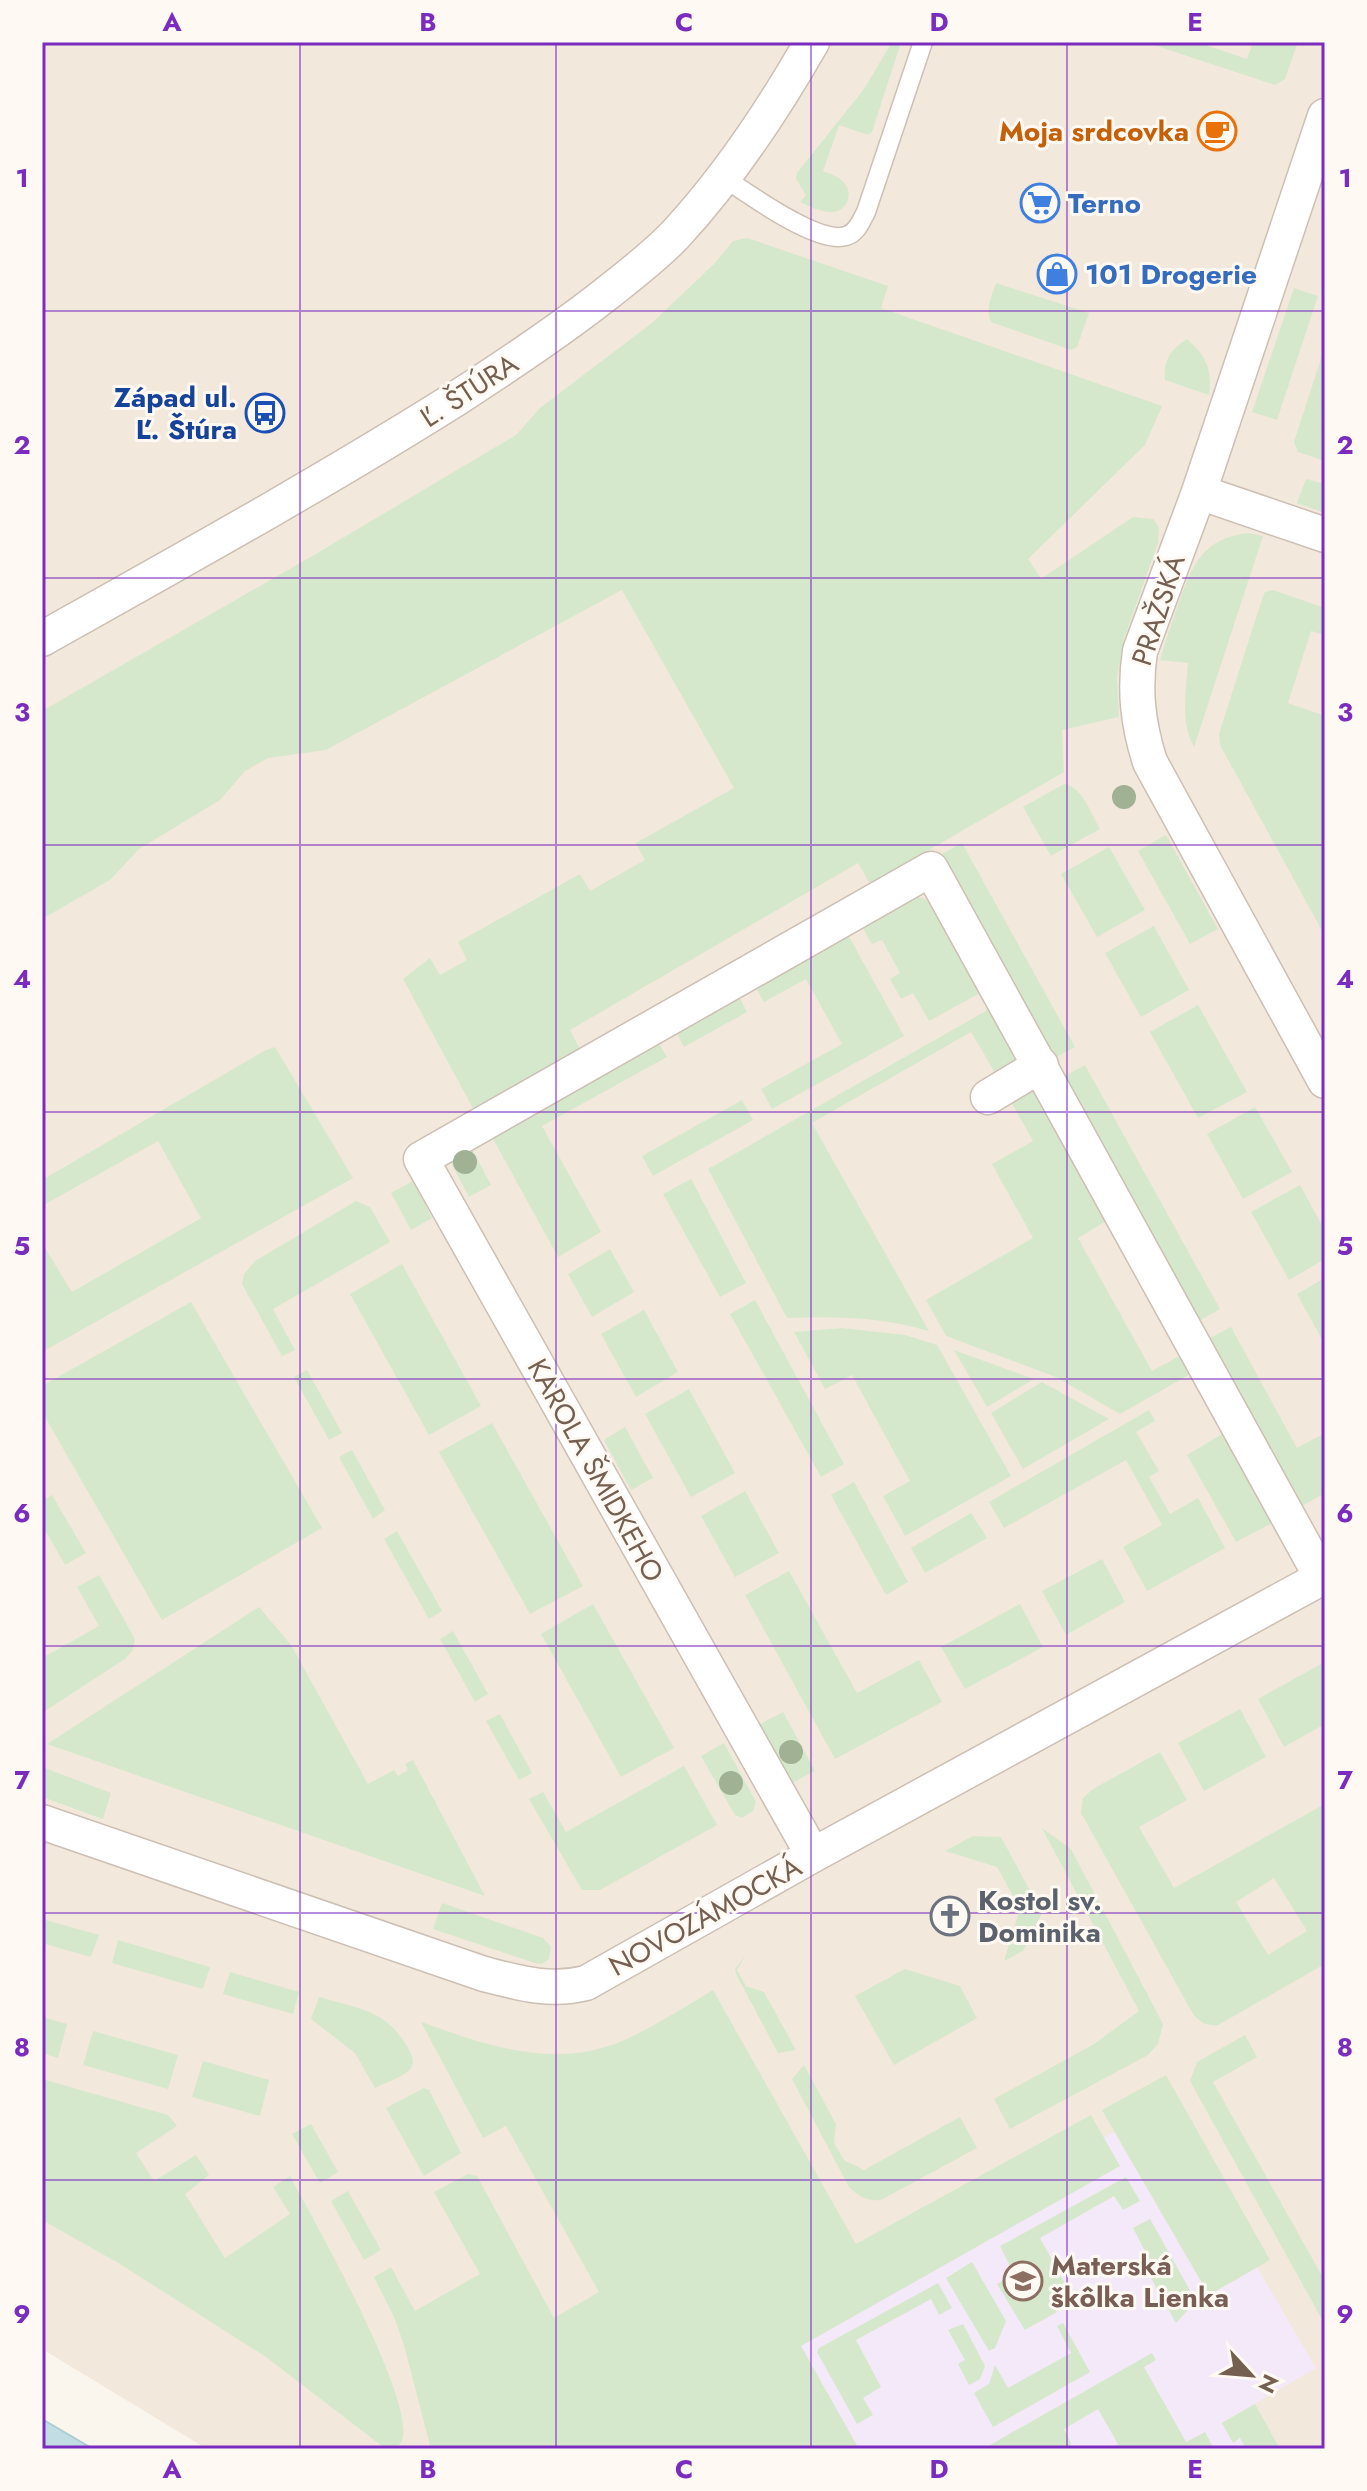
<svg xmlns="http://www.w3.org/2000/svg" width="1367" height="2491" viewBox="0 0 1367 2491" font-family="Jost,sans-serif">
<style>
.residential{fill:#f2e8dc}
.education{fill:#f3e9f8}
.green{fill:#d6e8cc;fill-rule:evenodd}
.water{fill:#c3dee3;stroke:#aaccd4;stroke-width:2}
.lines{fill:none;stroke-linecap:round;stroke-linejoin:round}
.service-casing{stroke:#cdbfb3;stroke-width:21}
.minor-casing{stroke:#cdbfb3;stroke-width:37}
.service{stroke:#fff;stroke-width:18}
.minor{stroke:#fff;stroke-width:34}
.tree{fill:#a0b194}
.grid{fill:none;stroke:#7b2cbf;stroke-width:2;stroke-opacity:0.55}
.labels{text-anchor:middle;stroke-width:6;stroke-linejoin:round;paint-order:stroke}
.food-label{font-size:28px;font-weight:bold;fill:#c56008;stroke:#fefaf3;text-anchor:end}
.shop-label{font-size:28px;font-weight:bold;fill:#366cbe;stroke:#fefaf3;text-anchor:start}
.street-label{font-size:28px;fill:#755f51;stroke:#fefaf3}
.transit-label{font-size:28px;font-weight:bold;fill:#164399;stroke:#fefaf3;text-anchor:end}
.worship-label{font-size:28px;font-weight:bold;fill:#5b616d;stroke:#fefaf3;text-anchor:start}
.education-label{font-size:28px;font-weight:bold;fill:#785e54;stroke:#fefaf3;text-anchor:start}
.neatline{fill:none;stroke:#7b2cbf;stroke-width:3}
.grid-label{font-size:26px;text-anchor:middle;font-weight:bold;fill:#7b2cbf}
</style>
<rect width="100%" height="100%" fill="#fbf6ed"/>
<path class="residential" d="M42,42H1325V2449H207L42,2349Z"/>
<path class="education" d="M1114,2132L1209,2295L1257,2267L1316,2368L1222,2423L1233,2442L1240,2438L1246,2449H804L741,2338Z"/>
<path class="green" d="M892,42H901L872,132L868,135L839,125L823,171C831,174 840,177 845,184C854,196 845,213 831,212C820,212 809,206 800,202L806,195L796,179L797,173L864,89Z
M1145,42H1197L1247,59L1253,42H1298L1285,79L1275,85Z
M747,238L888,286L881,308L1162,406L1145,445L1028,559L1041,579L1133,517L1153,519L1159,528L1158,543L1124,639L1117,678L1119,717L1062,730L1064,772L870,884L858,863L570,1030L581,1051L475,1112L403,979L430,958L440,975L467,960L458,942L580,874L590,891L645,860L636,843L734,788L622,590L326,750L268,758L245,771L220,800L139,849L110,880L42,919V711L314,555L516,435L540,408L652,323L715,263L733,241Z
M996,283L1089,313L1077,347L1071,350L991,322C985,309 992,296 996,283Z
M1294,288L1318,296L1277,420L1252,412Z
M1187,339C1206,355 1213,371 1209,395L1165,380C1163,360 1171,349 1187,339Z
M1325,346V461L1298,452L1294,442Z
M1306,479L1325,484V513L1297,503Z
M1248,533L1263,536L1194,747C1180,722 1186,691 1188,663L1160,660C1165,641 1172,623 1178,605C1192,566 1202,538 1248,533Z
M1273,590L1325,608V635L1311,631L1288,703L1325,716V936L1220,745L1219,734L1224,718L1263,596L1265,592Z
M1064,784C1083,787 1091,814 1100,829L1051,856L1023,807Z
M1166,835L1218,929L1190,944L1138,851Z
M962,843L1075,1047L1053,1059L940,855Z
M1109,847L1145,910L1097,937L1061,874Z
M911,896L923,898L935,906L982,992L929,1021L913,993L901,999L890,979L900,973L882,940L872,944L861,925Z
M1154,926L1189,990L1141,1017L1105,953Z
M847,933L904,1036L772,1109L761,1089L842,1044L806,979L764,1002L755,986Z
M738,995L747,1012L684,1047L676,1032Z
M1198,1005L1247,1092L1198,1118L1150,1032Z
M991,1008L1021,1062L997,1076L971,1032L812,1123L929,1331C882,1317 836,1316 787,1318L708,1169Z
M658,1042L667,1057L542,1126L601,1232L558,1257L492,1137Z
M275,1047L353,1178L42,1352V1243L72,1292L201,1218L158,1141L42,1206V1180L264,1051Z
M1085,1065L1220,1309L1199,1321L1063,1077Z
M1033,1084L1108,1220L1078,1238L1152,1371L1183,1354L1192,1373L1120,1414L1056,1377L946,1336L926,1300L1033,1238L992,1164L1033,1141L1009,1098Z
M742,1100L753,1120L653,1176L642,1156Z
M1255,1107L1292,1172L1243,1199L1207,1134Z
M472,1149L491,1185L469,1197L450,1161Z
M691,1179L746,1283L720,1297L663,1194Z
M413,1181L432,1218L411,1230L391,1193Z
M1300,1185L1325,1231V1259L1289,1280L1251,1212Z
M356,1201L370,1207L390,1242L273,1309L295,1350L282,1356L242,1284L244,1274L255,1261Z
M610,1249L634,1292L592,1317L568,1274Z
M402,1264L481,1406L429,1435L350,1294Z
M1325,1278V1345L1297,1294Z
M755,1300L844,1464L821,1477L730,1314Z
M191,1302L322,1528L162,1620L42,1412V1386Z
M644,1310L678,1372L636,1397L601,1334Z
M1231,1327L1297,1448L1325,1433V1493L1302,1506L1208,1339Z
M842,1328L905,1335L937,1345L1011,1476L905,1536L883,1496L910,1481L852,1375L825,1389L794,1332Z
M954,1350L1034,1379L987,1407Z
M307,1370L342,1433L329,1440L294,1377Z
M1042,1382L1109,1419L1023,1469L991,1413Z
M689,1389L735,1473L691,1497L645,1414Z
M1149,1410L1155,1421L1136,1432L1159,1471L1149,1477L1170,1514L1198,1498L1225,1548L1147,1591L1123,1547L1162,1525L1126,1460L1004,1528L989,1502Z
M492,1423L583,1586L530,1614L439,1452Z
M625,1427L653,1478L631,1490L604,1440Z
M1224,1433L1272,1523L1236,1542L1187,1455Z
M352,1450L385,1510L373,1519L339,1457Z
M854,1482L908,1582L886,1595L831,1495Z
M745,1491L779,1553L735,1577L701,1516Z
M52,1495L86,1553L65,1565L42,1525V1501Z
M971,1513L987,1538L925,1573L911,1548Z
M397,1531L442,1611L429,1619L384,1539Z
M1102,1559L1125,1602L1066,1635L1042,1591Z
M789,1571L857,1693L919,1660L942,1702L835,1759L745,1595Z
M99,1575L135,1639L133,1650L125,1659L42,1713V1658L99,1626L77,1587Z
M593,1604L674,1748L621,1777L541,1634Z
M1020,1604L1043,1647L965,1689L941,1647Z
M259,1607L291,1645L368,1784L394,1770L398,1776L408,1770L405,1764L413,1760L485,1896L47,1744Z
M453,1631L488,1694L475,1702L440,1639Z
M1321,1664L1325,1673V1724L1284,1747L1258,1699Z
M1240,1709L1266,1757L1204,1791L1178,1743Z
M783,1712L815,1771L792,1783L760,1724Z
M500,1714L532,1773L519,1780L486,1721Z
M724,1743L756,1802L753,1811L742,1818L735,1815L701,1756Z
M1160,1752L1187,1800L1139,1827L1174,1888L1325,1804V1964L1218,2025C1206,2026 1201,2023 1193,2014L1081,1813L1083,1798L1093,1789ZM1274,1878L1307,1931L1268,1955L1236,1902Z
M684,1766L717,1825L600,1890H582L529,1799L543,1792L566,1832Z
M42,1767L111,1793L103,1819L42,1797Z
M1042,1828L1071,1849L1163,2024L1158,2044L1148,2055L1010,2129L994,2099L1094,2044L1139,2011Z
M973,1836L1001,1837L1042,1913L1023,1951L1004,1961L1020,1908L997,1867L945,1851Z
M442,1903L543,1938L551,1947L549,1959L542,1964L535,1963L433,1929Z
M42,1919L99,1935L91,1957L42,1943Z
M118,1940L210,1967L203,1989L112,1963Z
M745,1956L737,1970L746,1986L764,1992L796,2050L778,2053L736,1974L735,1969Z
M905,1969L960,1986L977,2018L894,2065L855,1996Z
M230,1972L299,1992L293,2014L223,1994Z
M713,1990L856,2244L1091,2115L1120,2166L801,2346L859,2449H431L404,2345L394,2317L374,2277L391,2267L415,2311L480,2274L434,2192L468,2174L477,2176L554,2318L599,2292L506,2126L483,2138L421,2022C493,2048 564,2073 637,2034C663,2021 688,2005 713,1990Z
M319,1997C359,2009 386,2009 408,2048C411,2054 415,2059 412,2066C408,2076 384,2083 375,2088L355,2053L311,2019Z
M42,2017L67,2024L58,2058L42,2053Z
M93,2031L178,2055L168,2089L83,2065Z
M1245,2035L1257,2057L1213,2082L1325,2281V2325L1190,2081L1197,2062Z
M203,2061L269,2080L260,2116L192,2097Z
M804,2065L836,2124L834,2143L844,2160L864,2170L960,2117L977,2148L881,2200C867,2201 859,2197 849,2187L792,2079Z
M1166,2075L1270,2260L1209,2295L1102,2110Z
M42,2079L168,2115L177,2126L136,2153L154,2181L196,2155L209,2175L185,2194L225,2258L290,2214L273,2187L290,2176C300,2196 460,2472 382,2446L266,2357L120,2264L42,2220Z
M424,2088L429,2090L461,2153L424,2176L386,2108Z
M311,2124L338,2172L320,2183L292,2134Z
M1126,2177L1140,2201L1123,2210L1114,2196L1040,2238L1067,2287L1050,2298L1057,2312L1025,2330L997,2284L1014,2274L1000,2246Z
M348,2191L381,2250L364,2260L331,2201Z
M1150,2219L1196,2301L1176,2323L1142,2262L1148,2257L1133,2228Z
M972,2262L1006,2321L995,2348L989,2351L946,2278Z
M938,2283L952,2308L939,2315L931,2299L856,2340L881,2387L863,2398L873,2415L857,2424L817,2352L819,2348Z
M1063,2323L1090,2372L993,2427L974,2393L989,2384L995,2365L1008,2388L1071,2353L1057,2326Z
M963,2324L985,2366L980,2379L969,2385L958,2364L965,2360L948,2330Z
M1152,2353L1156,2360L1144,2367L1186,2442L1205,2432L1214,2449H1110L1118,2444L1098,2409L1064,2429L1071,2443L1069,2449H983Z
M1255,2404L1280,2449H1246L1240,2438L1233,2443L1222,2423Z"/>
<path class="water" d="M42,2419L93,2449H42Z"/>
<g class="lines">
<defs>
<path id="service" d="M723,177C747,193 818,245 846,236C857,233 861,221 866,212L923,42"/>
<path id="minor" d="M1325,116L1199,492L1140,651C1134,691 1138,724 1150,762L1325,1081
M1199,492L1325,535
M42,639C181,561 322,483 457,398C508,365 558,332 606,294C630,275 654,257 675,235C729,177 773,110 812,42
M988,1097L1041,1065
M42,1822L484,1974C519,1983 550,1992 586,1983L813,1855L1325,1576
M813,1855L421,1159L931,869L1322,1578"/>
</defs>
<use href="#service" class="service-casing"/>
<use href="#minor" class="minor-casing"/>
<use href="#service" class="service"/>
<use href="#minor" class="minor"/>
</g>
<g class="tree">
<circle cx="1124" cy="797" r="12"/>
<circle cx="465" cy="1162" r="12"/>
<circle cx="791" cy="1752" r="12"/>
<circle cx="731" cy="1783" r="12"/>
</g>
<path class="grid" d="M300,42V2449M556,42V2449M811,42V2449M1067,42V2449M42,311H1325M42,578H1325M42,845H1325M42,1112H1325M42,1379H1325M42,1646H1325M42,1913H1325M42,2180H1325"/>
<defs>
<symbol id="cafe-ring" viewBox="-11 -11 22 22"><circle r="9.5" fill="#fefaf3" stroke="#e8710a" stroke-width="1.5"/><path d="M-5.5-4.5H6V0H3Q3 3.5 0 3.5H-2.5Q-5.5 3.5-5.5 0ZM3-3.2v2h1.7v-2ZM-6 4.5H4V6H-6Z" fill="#e8710a"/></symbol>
<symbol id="supermarket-ring" viewBox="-11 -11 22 22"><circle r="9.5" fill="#fefaf3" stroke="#3f7fe0" stroke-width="1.5"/><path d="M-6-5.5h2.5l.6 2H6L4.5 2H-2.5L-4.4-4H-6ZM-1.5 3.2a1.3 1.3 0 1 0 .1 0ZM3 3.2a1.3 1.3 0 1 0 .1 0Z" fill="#3f7fe0"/></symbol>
<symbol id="shop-ring" viewBox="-11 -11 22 22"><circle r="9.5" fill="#fefaf3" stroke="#3f7fe0" stroke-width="1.5"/><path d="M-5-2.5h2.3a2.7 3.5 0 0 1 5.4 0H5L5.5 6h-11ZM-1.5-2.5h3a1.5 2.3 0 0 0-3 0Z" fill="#3f7fe0"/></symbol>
<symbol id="bus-ring" viewBox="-11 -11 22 22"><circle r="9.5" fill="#fefaf3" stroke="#1a4fb4" stroke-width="1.5"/><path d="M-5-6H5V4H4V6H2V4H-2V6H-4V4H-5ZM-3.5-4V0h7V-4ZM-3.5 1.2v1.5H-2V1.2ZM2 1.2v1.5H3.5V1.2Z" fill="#1a4fb4"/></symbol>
<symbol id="church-ring" viewBox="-11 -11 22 22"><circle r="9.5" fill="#fefaf3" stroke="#6b7280" stroke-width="1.5"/><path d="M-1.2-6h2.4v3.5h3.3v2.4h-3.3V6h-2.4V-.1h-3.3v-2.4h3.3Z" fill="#6b7280"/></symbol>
<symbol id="school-ring" viewBox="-11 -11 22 22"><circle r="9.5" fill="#fefaf3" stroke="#8d6e63" stroke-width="1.5"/><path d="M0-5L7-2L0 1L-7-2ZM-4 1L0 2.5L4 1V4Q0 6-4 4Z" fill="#8d6e63"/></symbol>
</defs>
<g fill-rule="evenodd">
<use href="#cafe-ring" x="1195" y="109" width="44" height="44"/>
<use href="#supermarket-ring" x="1018" y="181" width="44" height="44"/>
<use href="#shop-ring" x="1035" y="252" width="44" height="44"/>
<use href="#bus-ring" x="243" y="391" width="44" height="44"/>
<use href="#church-ring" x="928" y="1894" width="44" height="44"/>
<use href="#school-ring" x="1001" y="2259" width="44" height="44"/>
</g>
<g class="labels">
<g class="food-label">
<text x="1189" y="141">Moja srdcovka</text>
</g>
<g class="shop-label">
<text x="1068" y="213">Terno</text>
<text x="1085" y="284">101 Drogerie</text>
</g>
<g class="street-label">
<text transform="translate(469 390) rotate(-33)" y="10">Ľ. ŠTÚRA</text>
<text transform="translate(1158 610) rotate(-72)" y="10">PRAŽSKÁ</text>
<text transform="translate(596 1470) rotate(61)" y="10">KAROLA ŠMIDKEHO</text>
<text transform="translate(705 1916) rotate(-29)" y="10">NOVOZÁMOCKÁ</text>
</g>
<g class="transit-label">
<text x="237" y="407">Západ ul.<tspan x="237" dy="32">Ľ. Štúra</tspan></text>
</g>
<g class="worship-label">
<text x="978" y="1910">Kostol sv.<tspan x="978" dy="32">Dominika</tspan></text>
</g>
<g class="education-label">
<text x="1051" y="2275">Materská<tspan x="1051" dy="32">škôlka Lienka</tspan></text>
</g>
</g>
<rect width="1367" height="2491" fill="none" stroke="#fefaf3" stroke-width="88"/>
<g transform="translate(1251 2375) rotate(116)" stroke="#fefaf3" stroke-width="6" paint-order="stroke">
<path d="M0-6L14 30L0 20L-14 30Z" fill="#755f51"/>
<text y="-12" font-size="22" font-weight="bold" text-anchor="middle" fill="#755f51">N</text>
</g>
<rect x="44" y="44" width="1279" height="2403" class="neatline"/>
<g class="grid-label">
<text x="172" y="31">A</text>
<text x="428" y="31">B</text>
<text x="684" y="31">C</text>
<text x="939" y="31">D</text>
<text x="1195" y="31">E</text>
<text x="22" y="187">1</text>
<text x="1345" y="187">1</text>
<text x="22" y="454">2</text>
<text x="1345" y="454">2</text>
<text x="22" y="721">3</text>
<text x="1345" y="721">3</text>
<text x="22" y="988">4</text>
<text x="1345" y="988">4</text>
<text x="22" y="1255">5</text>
<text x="1345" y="1255">5</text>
<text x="22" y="1522">6</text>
<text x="1345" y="1522">6</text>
<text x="22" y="1789">7</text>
<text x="1345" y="1789">7</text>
<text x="22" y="2056">8</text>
<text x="1345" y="2056">8</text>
<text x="22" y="2323">9</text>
<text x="1345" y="2323">9</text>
<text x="172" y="2478">A</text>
<text x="428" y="2478">B</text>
<text x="684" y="2478">C</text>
<text x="939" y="2478">D</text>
<text x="1195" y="2478">E</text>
</g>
</svg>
